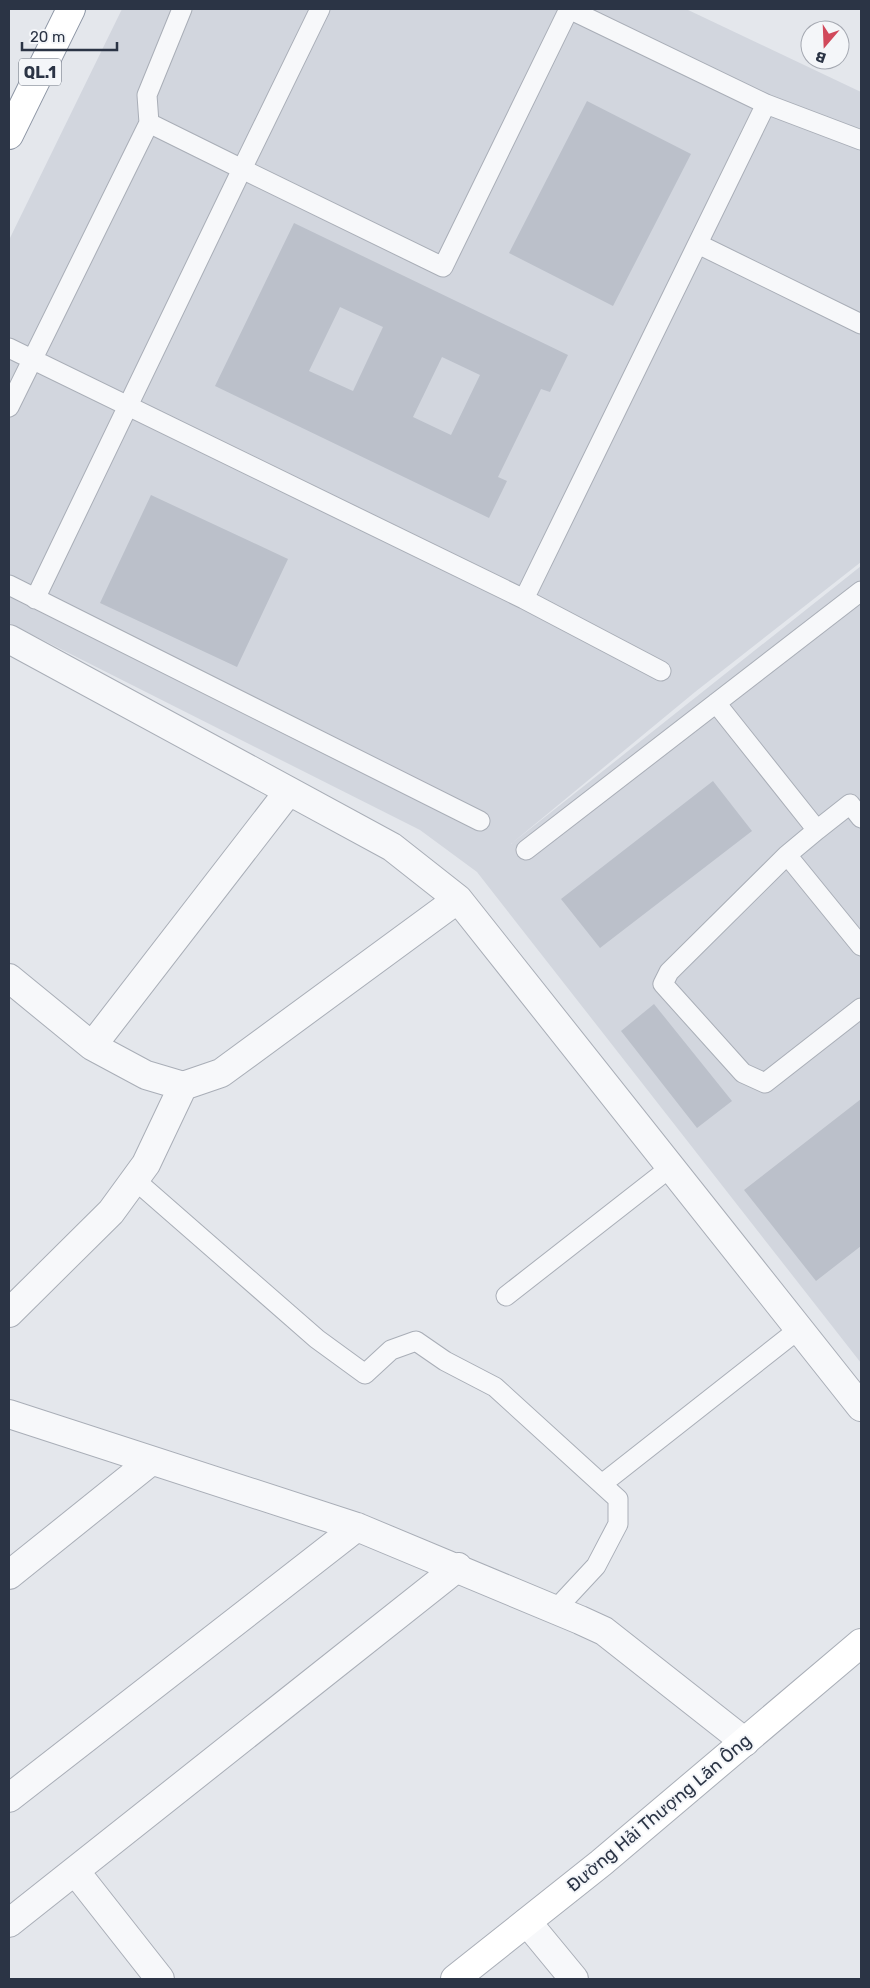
<svg xmlns="http://www.w3.org/2000/svg" width="870" height="1988" viewBox="0 0 870 1988" font-family="Rubik,sans-serif">
<style>
.built{fill:#d2d6de}
.building{fill:#bbc0ca;fill-rule:evenodd}
.lines{fill:none;stroke-linecap:round;stroke-linejoin:round}
.service-casing{stroke:#a9aeb7;stroke-width:21}
.minor-casing{stroke:#a9aeb7;stroke-width:30}
.secondary-casing{stroke:#a9aeb7;stroke-width:30}
.trunk-casing{stroke:#8b94a3;stroke-width:30}
.service{stroke:#f7f8fa;stroke-width:19}
.minor{stroke:#f7f8fa;stroke-width:28}
.secondary{stroke:#fff;stroke-width:28}
.trunk{stroke:#fff;stroke-width:28}
.labels{text-anchor:middle;stroke-width:4;stroke-linejoin:round;paint-order:stroke}
.shield{fill:#f4f6f9;stroke:#676e7b;stroke-width:1}
.shield-label{font-size:16px;font-weight:bold;fill:#2b3445}
.street-label{font-size:18px;fill:#2b3445;stroke:#f4f6f9}
</style>
<rect width="100%" height="100%" fill="#e4e7ec"/>
<path class="built" d="M122,9H686L861,92V562L695,692L511,844L861,566V1363L477,872L420,830L9,623V240Z"/>
<path class="building" d="M587,101L691,154L613,306L509,253Z
M294,223L568,355L550,392L541,389L498,477L507,481L489,518L215,386ZM340,307L383,327L353,391L309,371ZM442,357L480,375L451,435L413,417Z
M151,495L288,559L237,667L100,603Z
M713,781L752,831L600,948L561,899Z
M654,1004L732,1101L697,1128L621,1031Z
M861,1099V1246L816,1281L744,1190Z"/>
<g class="lines">
<defs>
<path id="service" d="M320,9L242,169L443,267L569,9
M569,9L766,104L861,140
M698,244L861,324
M9,348L524,599L661,671
M9,407L149,123L147,95L182,9
M9,585L480,821
M35,599L242,169L149,123
M524,599L766,104
M716,703L817,830L850,804L861,818
M817,830L787,855L861,946
M526,850L861,591
M787,855L669,972L663,984L743,1073L765,1083L861,1008
M135,1180L317,1339L365,1374L391,1350L416,1341L445,1361L495,1387L618,1499V1524L596,1566L556,1609
M506,1296L671,1167
M602,1484L799,1329"/>
<path id="minor" d="M9,639L392,847L458,899L861,1407
M9,978L92,1046L146,1075L183,1086L221,1073L458,899
M92,1046L289,791
M9,1313L111,1212L146,1164L183,1086
M9,1414L357,1527L580,1620L604,1631L745,1742
M9,1575L151,1461
M9,1798L357,1527
M75,1871L160,1979
M527,1922L574,1979
M9,1923L458,1567"/>
<path id="secondary" d="M455,1979L601,1863L861,1643"/>
<path id="trunk" d="M9,135L71,9"/>
</defs>
<use href="#service" class="service-casing"/>
<use href="#minor" class="minor-casing"/>
<use href="#secondary" class="secondary-casing"/>
<use href="#trunk" class="trunk-casing"/>
<use href="#service" class="service"/>
<use href="#minor" class="minor"/>
<use href="#secondary" class="secondary"/>
<use href="#trunk" class="trunk"/>
</g>
<g class="labels">
<rect class="shield" x="19" y="58.5" width="42" height="27" rx="4"/>
<g class="shield-label">
<text x="40" y="78">QL.1</text>
</g>
<g class="street-label">
<text transform="translate(659 1813) rotate(-40)" y="6">Đường Hải Thượng Lãn Ông</text>
</g>
</g>
<rect width="870" height="1988" fill="none" stroke="#2b3445" stroke-width="20"/>
<g transform="translate(825 45) rotate(199)"><circle r="24" fill="#f4f6f9" stroke="#a4a8b1"/>
<path d="M0-4L9 19L0 12L-9 19Z" fill="#d1495b"/>
<text y="-8" font-size="14" font-weight="bold" text-anchor="middle" fill="#2b3445">B</text>
</g>
<path d="M22 42v8h95v-8" fill="none" stroke="#2b3445" stroke-width="2.5"/>
<text x="30" y="42" font-size="15" fill="#2b3445" stroke="#f4f6f9" stroke-width="4" paint-order="stroke">20 m</text>
</svg>
